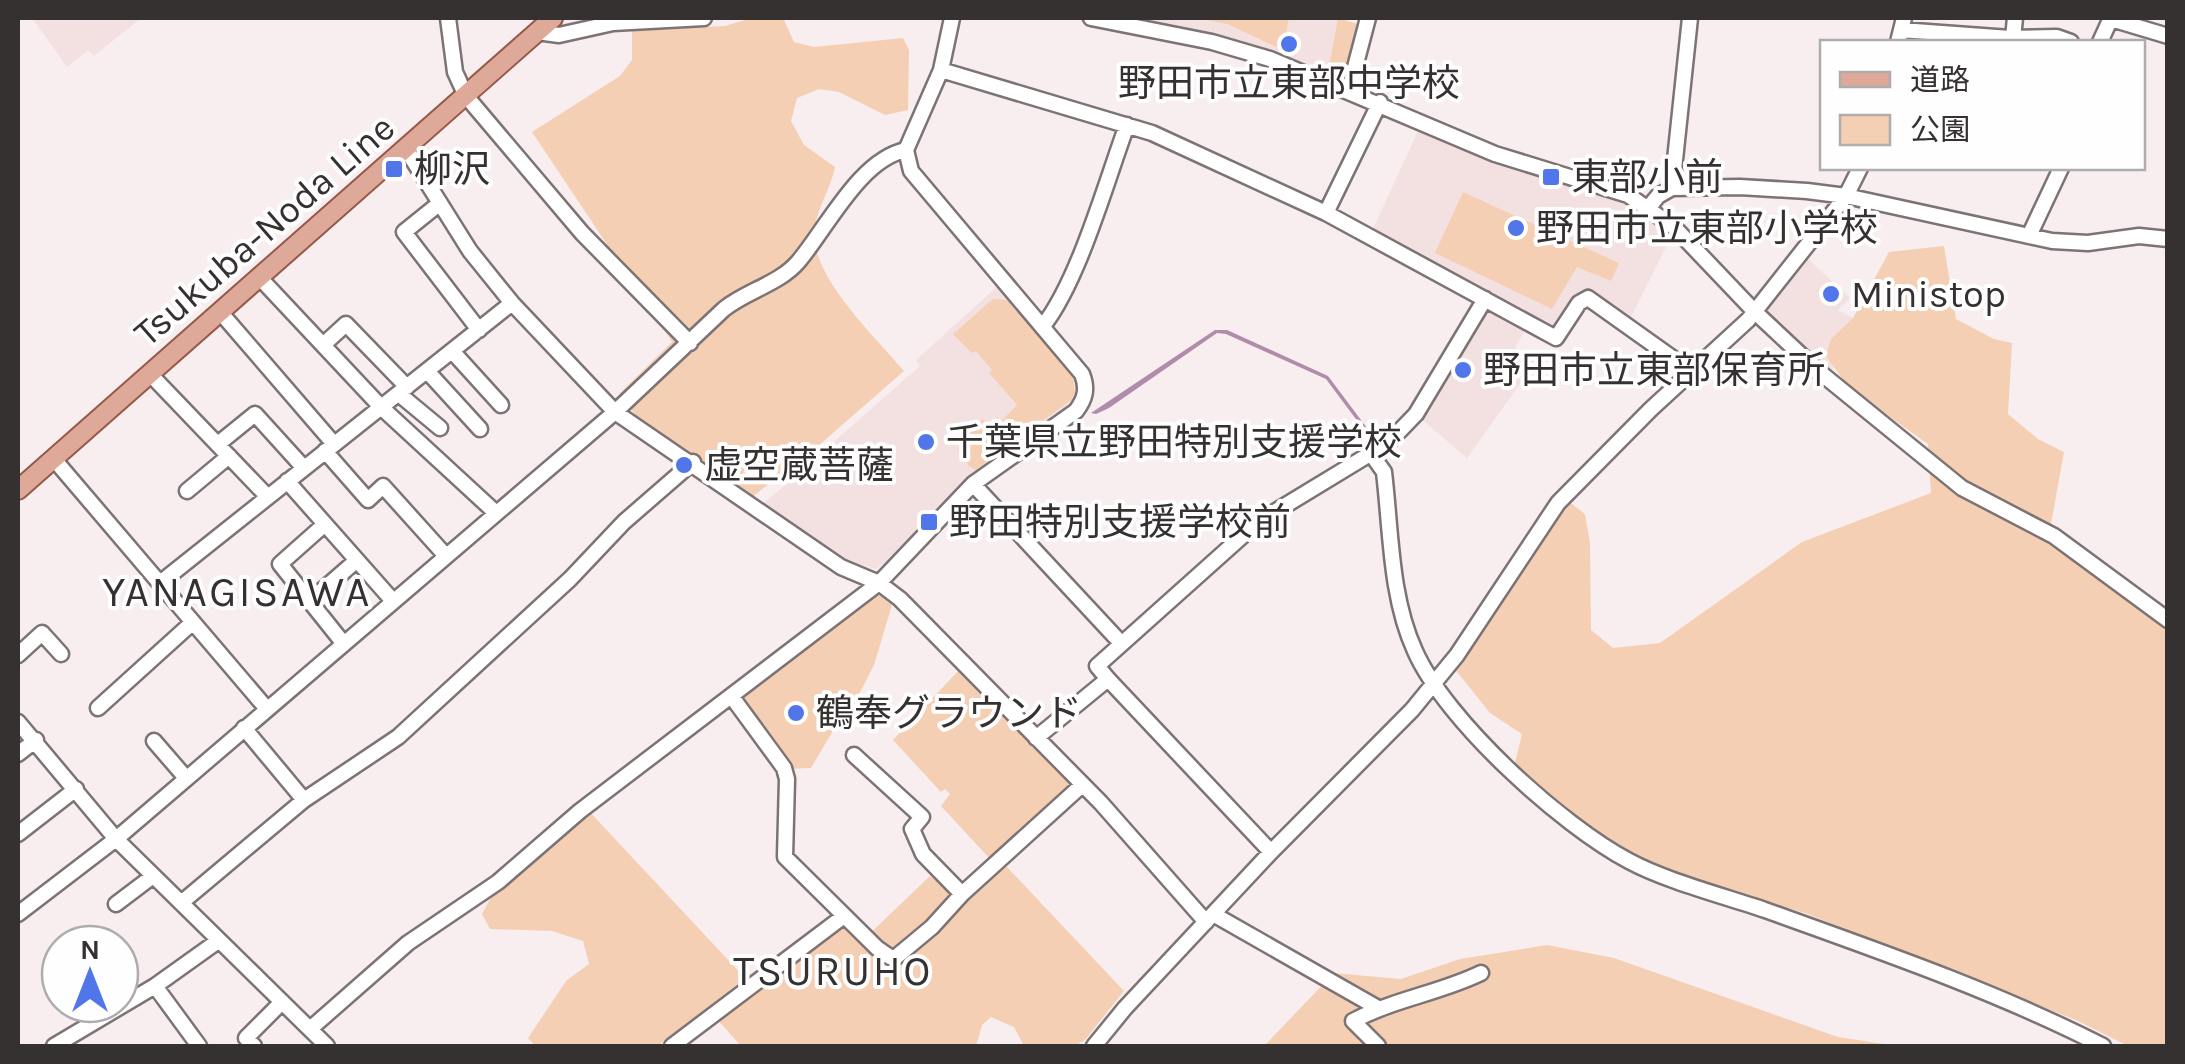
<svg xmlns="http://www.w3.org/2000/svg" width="2185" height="1064" viewBox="0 0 2185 1064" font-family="Karla,'Noto Sans JP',sans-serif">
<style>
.built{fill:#f3e0e1}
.green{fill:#f5cfb4}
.water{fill:#b08caa}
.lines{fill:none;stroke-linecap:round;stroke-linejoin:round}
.minor-casing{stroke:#7c7374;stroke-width:19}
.major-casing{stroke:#95594a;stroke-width:22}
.minor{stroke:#fff;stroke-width:14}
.major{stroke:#dfa99a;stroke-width:18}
.poi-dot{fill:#5176ea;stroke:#fefefe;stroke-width:4}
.labels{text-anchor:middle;stroke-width:8;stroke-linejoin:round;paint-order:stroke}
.poi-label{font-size:38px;fill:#353131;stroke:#fefefe;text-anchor:start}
.street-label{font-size:38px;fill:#353131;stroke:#fefefe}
.quarter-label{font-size:42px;letter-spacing:2.5px;fill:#353131;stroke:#fefefe}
</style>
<rect width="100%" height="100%" fill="#f8eeef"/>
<path class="built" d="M32,18H141L94,56L88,50L67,67Z
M1122,18H1338L1327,76L1232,41Z
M1419,129L1490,161L1600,192L1635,210L1671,237L1631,317L1585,288L1560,323L1546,327L1371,233Z
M1805,256L1850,298L1838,310L1860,322L1830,373L1764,313V305Z
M1000,284L1071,369L1077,379L1078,392L1072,405L967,479L890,559L876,569L862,565L859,570L842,562L761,506L920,366L916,360Z
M1483,306L1527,327L1515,347L1537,360L1467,458L1418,416Z"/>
<path class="green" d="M752,18H783L794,42L814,47L903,38L909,50L908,110L885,115L839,92L819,89L797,98L791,121L804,145L835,167C831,188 818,206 815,227C807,274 875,336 904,371L818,446L752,497L697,463L681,473L619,394L672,342L532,132L620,76L632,60V30L725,26Z
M1197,18H1289L1284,44L1276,47L1227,24Z
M1338,18L1361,25L1347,84L1327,76Z
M1463,192L1619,263L1611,281L1577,267L1552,309L1435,253Z
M1944,246L1956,319L1994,339L2012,343L2008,414L2038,439L2064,452L2051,524L2096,577L2167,621V1046H2128L2076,1020L1805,913L1612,855L1513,771L1522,734L1490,713L1454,668L1568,501L1585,514L1590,543L1591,630L1613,648L1660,643L1802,542L1931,493L1928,444L1849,388L1826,356L1831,339L1853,318L1889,252Z
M993,299L1009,300L1073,378L1075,393L1071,400L976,470L969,466L958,449L971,430L983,419L992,431L1017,405L989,373L992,370L976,351L972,353L953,334Z
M874,596H880L892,605L874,665L854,704L841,717L811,768L786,769L739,699Z
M961,668L1072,784L1071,789L990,859L941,806L950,794L945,789L941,792L893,740Z
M587,809L745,978L658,1046H535L528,1038L566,981L589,964L583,941L552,931L490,929L482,914L496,888Z
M1006,866L1124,991L1085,1040L1074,1046H1024L1014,1027L991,1017L982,1025L976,1046H741L716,1018L842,922L862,941L930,876L966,902Z
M1547,945L1614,958L1838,1037L1897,1046H1382L1367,1033L1357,1040L1367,1046H1264L1334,973L1401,979L1460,959Z"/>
<path class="water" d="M1215,330H1227L1328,376L1379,444L1376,446L1326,379L1226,334L1217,333L1109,408L1096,414L1091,413Z"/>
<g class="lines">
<defs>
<path id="minor" d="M448,18L455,72L466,96L582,233L690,343
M1091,18L1212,42L1270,59L1495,154L1628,195L1674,227L1754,311L1817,370L1962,488L2054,536L2168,620
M2111,19L2168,36
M1901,30L2010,38L2057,37L2071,42
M537,32L559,35L613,23L704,18
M2013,38L2015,18
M1898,42L1904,18
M2100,42L2111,18
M941,70L1152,133L1326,213L1556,338L1579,303L1588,298L1692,372
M1349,90L1368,18
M406,149L470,251L512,303L615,412L841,567L879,583L900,599L1101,803L1206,922
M1672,188L1690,18
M440,203L404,232L479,330
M1649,207L1658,196L1672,188L1740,187L1807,191L1846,196L2052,241L2088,243L2139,236L2168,239
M1326,213L1380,102
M2029,236L2061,168
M260,278L382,408L496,513
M221,313L334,444
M1043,326C1079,280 1106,182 1127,125
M323,345L346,324L407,387
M452,351L501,405
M427,371L480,429
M150,374L267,496
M399,394L440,428
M218,444L255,414L304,468
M325,451L368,500L383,486L446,556
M1372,455L1384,472C1391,530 1390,597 1415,651C1446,721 1561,825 1629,861C1666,881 1724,896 1765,910C1879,951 1995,991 2103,1046
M53,458L267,709
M287,481L393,601
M973,484L1120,642
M187,491L229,456
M325,524L280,564L344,644
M160,583L512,303
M310,601L357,560
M18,655L42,633L61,654
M1108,679L1271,852
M732,697L784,768L787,779L785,857L877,948L890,957H896L932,927L962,894
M98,708L193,622
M18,722L116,839L327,1046
M244,728L304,800
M1036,738L1108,679L1097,666L1258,522L1388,443L1416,414L1485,299
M154,741L186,778
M18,754L36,740
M854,755L922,817L912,829L923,854L962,894L1081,786
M18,834L76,789
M181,903L304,800L398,737L570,579L624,522L693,462
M116,904L153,876
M18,914L116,839L615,412L724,309C746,291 779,284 798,262C827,228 860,159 906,150
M1213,914L1378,1008
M155,986L199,1046
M310,1029L408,943L498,882L580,811L879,583L973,484L1076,411C1085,399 1088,389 1082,374L911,171L906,150L941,70L952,18
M54,1046L155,986L218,941
M254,1046L246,1038L282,1002
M672,1046L844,916
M1094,1046L1125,1008L1271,852L1412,710L1457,655L1558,503L1651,409L1748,320L1846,196L1860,168
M1378,1046L1353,1021C1394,999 1440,993 1481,973"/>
<path id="major" d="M18,490L553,18"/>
</defs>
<use href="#minor" class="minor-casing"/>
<use href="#major" class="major-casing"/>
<use href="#minor" class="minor"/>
<use href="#major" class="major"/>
</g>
<g class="poi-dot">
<circle cx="1289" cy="44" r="10"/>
<rect x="384" y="159" width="20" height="20" rx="5"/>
<rect x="1541" y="167" width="20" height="20" rx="5"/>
<circle cx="1516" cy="228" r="10"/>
<circle cx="1831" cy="294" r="10"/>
<circle cx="1463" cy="370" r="10"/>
<circle cx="926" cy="442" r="10"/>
<circle cx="684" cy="465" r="10"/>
<rect x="919" y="512" width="20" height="20" rx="5"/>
<circle cx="796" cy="713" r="10"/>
</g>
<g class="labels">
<g class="poi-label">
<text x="1289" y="96" text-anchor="middle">野田市立東部中学校</text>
<text x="414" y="182">柳沢</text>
<text x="1571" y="190">東部小前</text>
<text x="1536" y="241">野田市立東部小学校</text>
<text x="1851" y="307">Ministop</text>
<text x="1483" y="383">野田市立東部保育所</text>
<text x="946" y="455">千葉県立野田特別支援学校</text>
<text x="704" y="478">虚空蔵菩薩</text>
<text x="949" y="535">野田特別支援学校前</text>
<text x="816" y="726">鶴奉グラウンド</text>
</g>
<g class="street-label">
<text transform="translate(264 230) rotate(-41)" y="13">Tsukuba-Noda Line</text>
</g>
<g class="quarter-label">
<text x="237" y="606">YANAGISAWA</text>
<text x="833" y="985">TSURUHO</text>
</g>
</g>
<rect width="2185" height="1064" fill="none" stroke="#353131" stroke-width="40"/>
<rect x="1820" y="40" width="325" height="130" fill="#fefefe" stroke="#aeacac" stroke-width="2.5"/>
<rect x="1840" y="72" width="50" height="15" fill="#dfa99a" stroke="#aeacac" stroke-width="2.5"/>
<text x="1910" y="90" font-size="30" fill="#353131">道路</text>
<rect x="1840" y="115" width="50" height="30" fill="#f5cfb4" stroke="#aeacac" stroke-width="2.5"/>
<text x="1910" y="140" font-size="30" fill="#353131">公園</text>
<g transform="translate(90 974)"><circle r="48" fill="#fefefe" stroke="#aeacac" stroke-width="2.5"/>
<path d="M0-8L18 38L0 25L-18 38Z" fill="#5176ea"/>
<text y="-15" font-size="28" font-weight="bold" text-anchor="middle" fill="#353131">N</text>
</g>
</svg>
